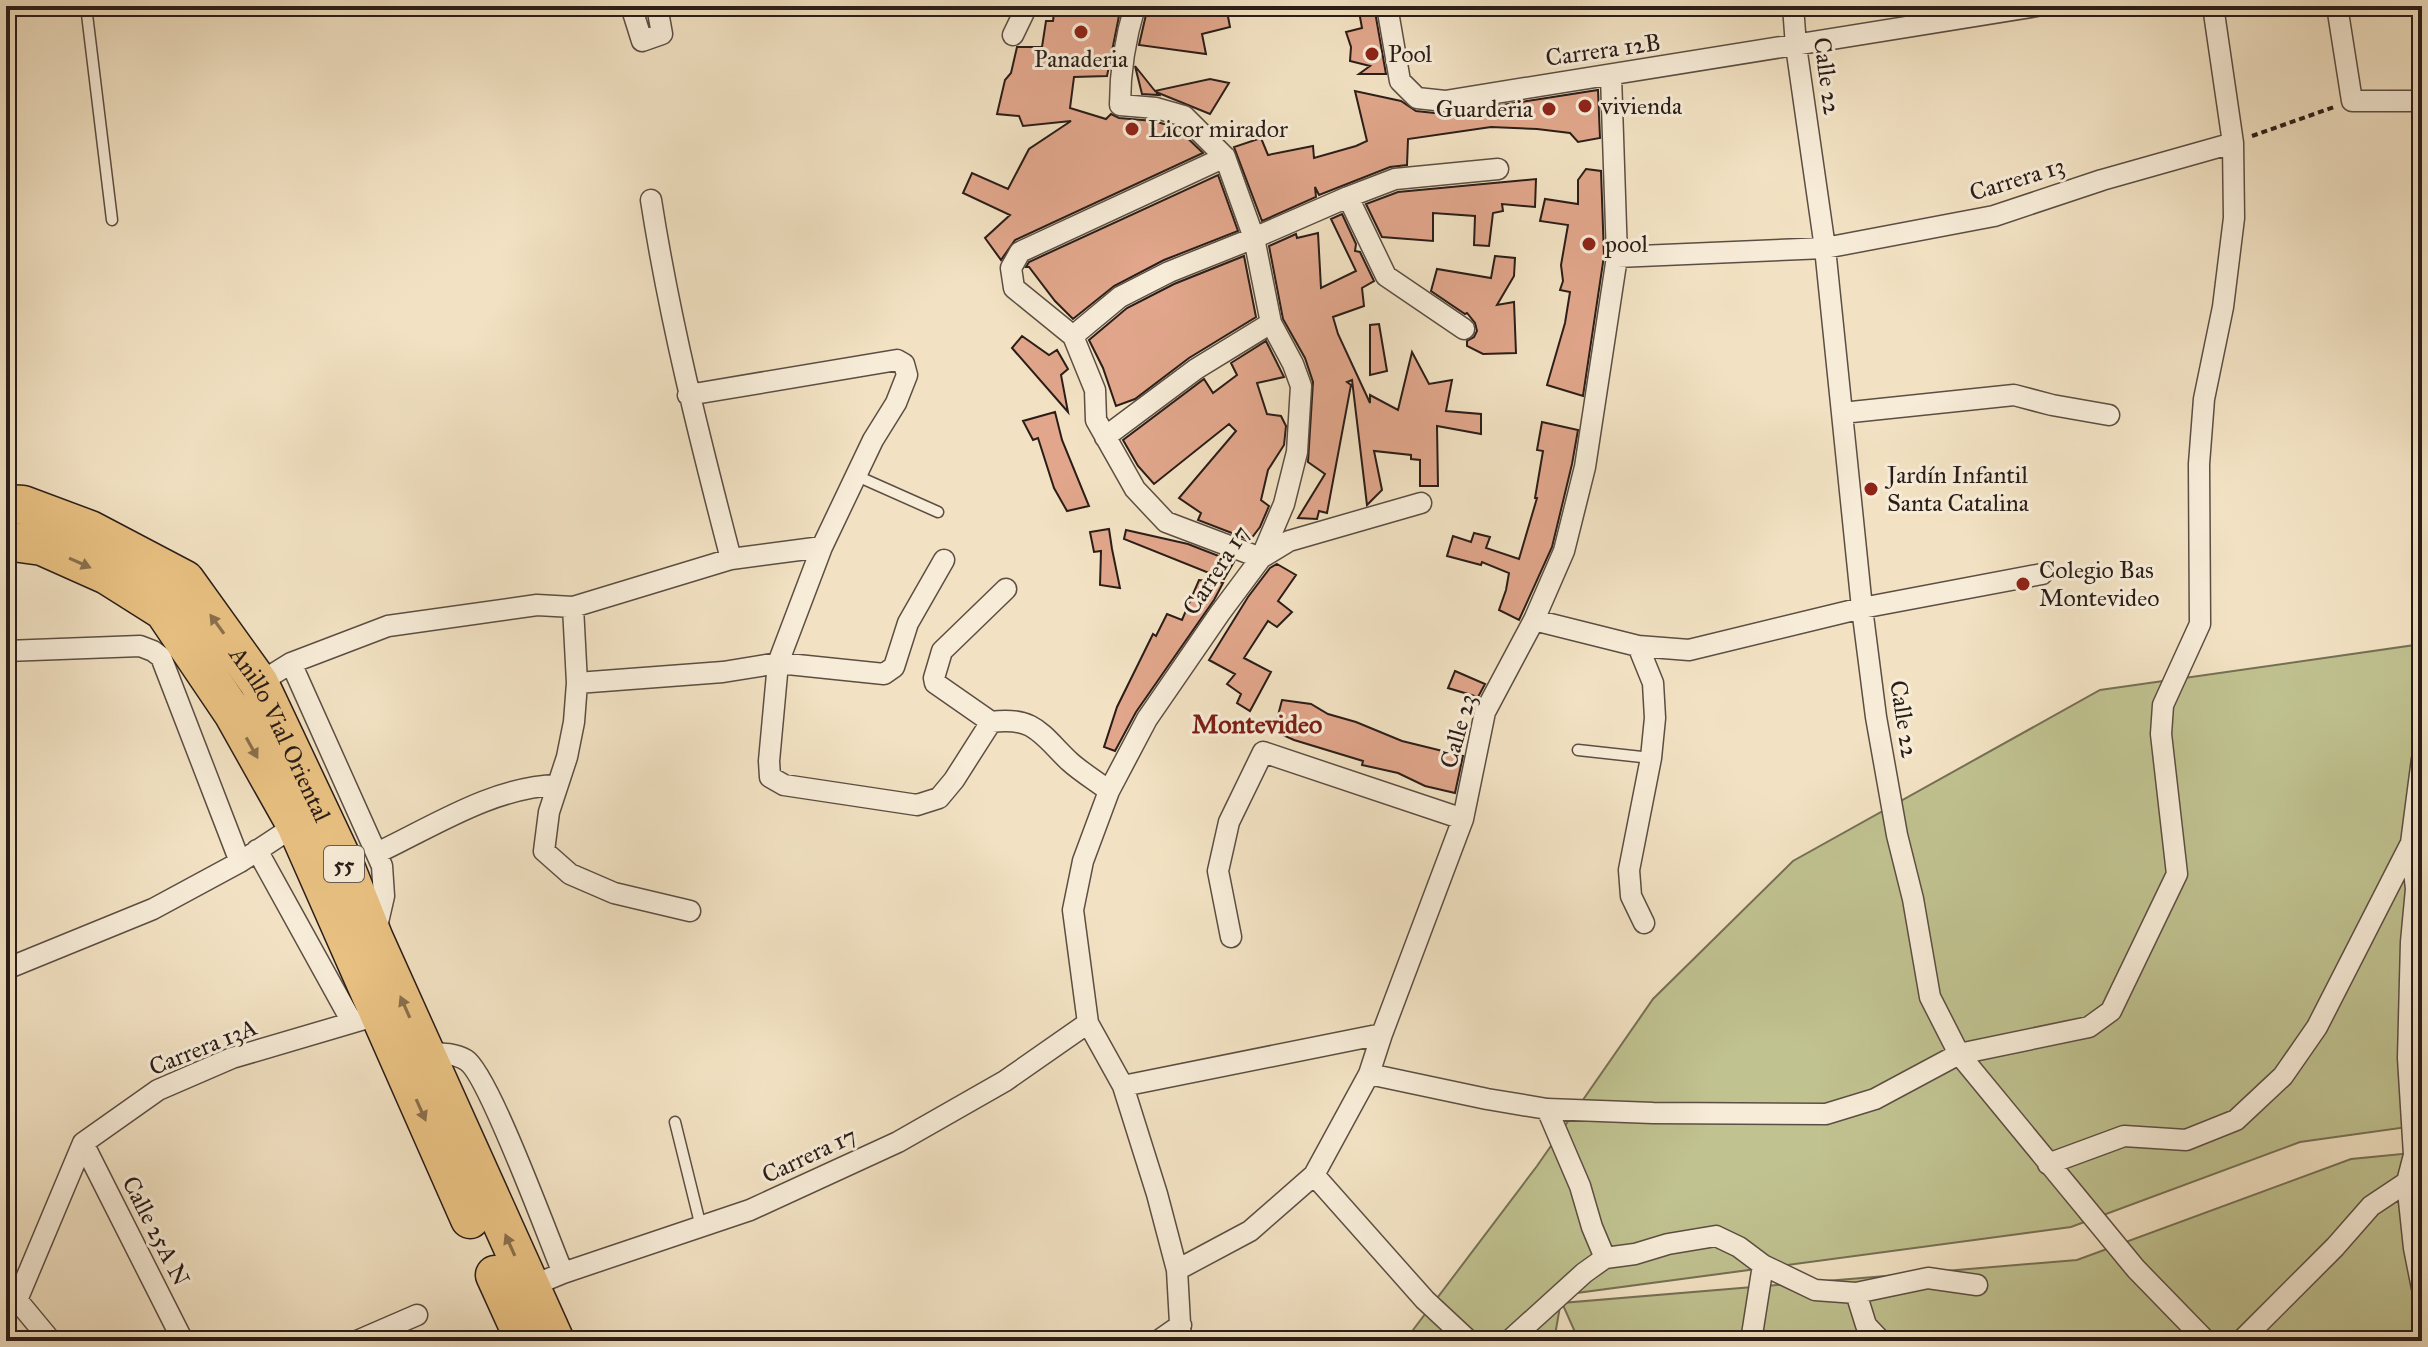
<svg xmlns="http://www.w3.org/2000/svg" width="2428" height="1347" viewBox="0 0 2428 1347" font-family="'IM FELL Great Primer',serif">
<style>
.green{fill:#c0c290;stroke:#757054;stroke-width:2}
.building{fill:#e1a68b;stroke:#2a1d18;stroke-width:2}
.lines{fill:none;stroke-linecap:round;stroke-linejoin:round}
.lane-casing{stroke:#5c4e43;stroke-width:13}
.street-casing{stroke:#5c4e43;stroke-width:23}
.highway-casing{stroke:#2a1d18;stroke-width:41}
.path{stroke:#2a1d18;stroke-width:4;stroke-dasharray:6 4;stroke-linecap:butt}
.lane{stroke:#f7ecd8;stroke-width:10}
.street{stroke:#f7ecd8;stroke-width:20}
.highway{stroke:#e9c182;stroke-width:38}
.oneway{fill:#8a6f4d}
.poi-dot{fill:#8f2418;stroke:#f7ecd8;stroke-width:3}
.labels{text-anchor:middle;stroke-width:6;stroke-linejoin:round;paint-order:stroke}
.shield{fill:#f7ecd8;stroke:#685b52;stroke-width:2}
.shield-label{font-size:22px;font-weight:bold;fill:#2a1d18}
.street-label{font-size:24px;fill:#2a1d18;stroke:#f7ecd8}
.poi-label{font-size:24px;fill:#2a1d18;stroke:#f7ecd8;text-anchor:start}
.neighbourhood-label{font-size:26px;font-weight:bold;fill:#7a1f14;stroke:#f7ecd8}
</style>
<rect width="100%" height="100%" fill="#f2e2c3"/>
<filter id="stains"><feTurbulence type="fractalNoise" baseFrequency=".0025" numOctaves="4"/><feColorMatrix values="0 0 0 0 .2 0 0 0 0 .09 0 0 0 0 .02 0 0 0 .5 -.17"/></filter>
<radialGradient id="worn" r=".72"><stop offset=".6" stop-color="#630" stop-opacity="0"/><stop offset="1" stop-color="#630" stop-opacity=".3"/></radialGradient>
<path class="green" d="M2422,644V1125L2300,1142L2071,1227L1562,1295L1554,1341H1414L1413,1330L1537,1166L1653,999L1793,861L2100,690Z
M2422,1152V1341H1579L1562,1303L2077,1260L2351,1159Z"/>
<path class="building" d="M1055,6H1121L1107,76L1074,77L1070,108L1106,119L1111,114L1119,118L1154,121L1177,128L1203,153L1015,240L1001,260L985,238L1010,215L963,193L972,173L1008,189L1029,149L1071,121L1023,126L1019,116L997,114L1005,80L1011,73L1017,47H1042L1046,21H1053Z
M1148,6H1226L1230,27L1202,34L1206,54L1139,45Z
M1358,6H1374L1386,74H1359L1370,66L1350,61L1351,47L1346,32L1362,28Z
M1135,66L1155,91L1210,79L1229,83L1210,114L1156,92L1159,95L1142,94Z
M1598,90L1600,138L1578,142L1570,133L1537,129L1491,127L1408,139L1407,165L1390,167L1319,195L1315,187L1316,197L1262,221L1234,147L1261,138L1268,155L1313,146L1314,158L1356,146L1367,141L1355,91L1401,101L1416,111L1444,114Z
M1586,169L1601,171L1604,256L1583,396L1547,385L1565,323L1570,292L1560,290L1563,281L1561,265L1568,225L1540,221L1545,199L1578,204V180Z
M1218,175L1238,231L1164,260L1114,286L1073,319L1055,301L1029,267H1026L1029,262Z
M1536,179L1535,207L1502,204L1503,211L1493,213L1489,246L1474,245L1475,216L1433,213V241L1382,237L1366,204L1398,192Z
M1342,214L1356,244L1355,251L1360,252L1374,281L1362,288L1364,306L1333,317L1338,334L1370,403V395L1398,410L1412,352L1429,384L1452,380L1446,411L1481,414V434L1437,426L1438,486H1420V460L1411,459V455L1374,451L1382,490L1367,505L1352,380L1347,382L1351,385L1327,513L1319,511L1317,519L1298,518L1325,474L1308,462L1313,382L1305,358L1283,319L1269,246L1296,234L1297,238L1318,233L1321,288L1356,271L1331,219Z
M1244,256L1256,317L1189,358L1135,399L1116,406L1103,368L1089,340L1127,308L1174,284Z
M1495,256L1515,258L1514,276L1497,305L1514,302L1516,353L1483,354L1467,346V341L1474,337L1477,331L1475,323L1467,313L1465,314L1431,291L1437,269L1491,278Z
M1379,324L1387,371L1370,375V325Z
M1022,336L1049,355L1057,350L1068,369L1061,375L1068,412L1012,348Z
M1266,341L1284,377L1257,383L1267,414L1281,416L1286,426L1284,445L1268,470L1261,500L1269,506L1260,527L1250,540L1198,520L1201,513L1179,498L1236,431L1229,424L1154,484L1138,466L1123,440L1204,379L1213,393L1237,375L1231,363Z
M1055,412L1062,440L1089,506L1067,511L1054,488L1038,438L1033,440L1023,421Z
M1542,422L1578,430L1572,464L1552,547L1519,620L1499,610L1506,590L1509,573L1482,562L1481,565L1447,556L1453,536L1471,542L1474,533L1490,537L1486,548L1519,559L1537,498H1535L1543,451L1537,450Z
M1109,529L1112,549L1120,588L1100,585L1101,551L1094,552L1090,532Z
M1126,530L1188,544L1234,562L1224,579L1124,539Z
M1277,564L1296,575L1278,601L1292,612L1277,627L1268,621L1244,658L1271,672L1250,711L1237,703L1241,694L1227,684L1235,674L1209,660L1248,597L1270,568Z
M1199,580L1223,583L1214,600L1136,712L1115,751L1104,747L1117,707L1153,634L1156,636L1167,614L1182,620Z
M1455,671L1485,684L1478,697L1448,688Z
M1282,700L1311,704L1328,714L1356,722L1402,741L1463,756L1455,793L1425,786L1398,773L1362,765L1363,761L1294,740L1274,731Z"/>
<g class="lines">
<defs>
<path id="lane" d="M86,6L112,220
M857,476L938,512
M1578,750L1651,758
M675,1122L701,1227"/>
<path id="street" d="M631,6L642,41L662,34L657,6
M1135,6C1125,39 1120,70 1120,105L1156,108L1184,116L1225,157L1254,238L1271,323L1293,364L1301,386L1297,452L1284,504L1261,558L1220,613L1147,719L1109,791L1083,861L1073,910L1088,1023L1123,1086L1157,1194L1177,1270L1181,1341
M1387,6L1400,81L1417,98L1445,101L2037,6
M1793,6L1796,46L1825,248L1862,608L1876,717L1897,835L1913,899L1930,997L1959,1054L2136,1269L2206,1341
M2337,6L2352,101H2422
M1013,35L1027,6
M1225,157L1020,252L1011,268L1014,288L1073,336L1095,390L1096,420L1135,489L1166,522L1261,558L1289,541L1421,503
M1348,197L1386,276L1464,329
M651,200C670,322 700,440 731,559
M1617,257L1825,248L1994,216L2102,180L2233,143
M1073,336L1120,297L1169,272L1254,238L1348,197L1395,179L1498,169
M688,395L897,360L904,364L907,375L896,403L873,440L822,547L778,663L769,761L770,777L784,785L917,805L939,798L954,780L991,722
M1842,413L2014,395L2052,405L2109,415
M1105,437L1196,369L1271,323
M1006,589L942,651L934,678L935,683L991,722C1034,716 1041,734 1069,761C1081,772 1096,781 1109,791
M573,607L577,683L574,722L567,757L549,812L544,851L570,874L614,893L690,911
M1534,620L1638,646L1689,650L1862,608L2042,574
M1638,646L1653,683L1655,718L1651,758L1629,870L1631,896L1644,923
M6,651L140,646L153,651L161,657L240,862
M291,663L382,866L384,896L376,931
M259,683L291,663L388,626L537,605L573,607L731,559L822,547
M577,683L723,672L778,663L884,674L894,667L908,623L944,560
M2422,759L2411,843L2416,889L2411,942L2408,1058L2414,1155L2407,1182L2414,1248L2422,1288
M257,850L352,1022
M377,853C434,826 493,787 557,785
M1231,937L1218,871L1229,822L1263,752L1463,819
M6,969L153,909L240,862L296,825
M424,1052C438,1053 454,1053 466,1060C488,1073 549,1240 563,1273
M1369,1074L1487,1099L1547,1109L1653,1113L1826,1114L1875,1099L1959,1054L2089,1027L2111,1011L2177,874L2161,734L2163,705L2200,624L2199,464L2204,399L2223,307L2234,218L2233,143L2213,6
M1123,1086L1382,1034
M1547,1109L1580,1186L1592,1227L1605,1258
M83,1143L183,1341
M2048,1164L2124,1136L2186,1140L2236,1120L2283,1076L2317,1027L2411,843
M1314,1175L1425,1300L1469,1341
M1177,1270L1250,1231L1314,1175L1369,1074L1382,1034L1463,819L1485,712L1534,620L1564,551L1585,467L1617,257L1611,76
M529,1287L563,1273L750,1210L898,1142L1005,1081L1088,1023
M1856,1293L1866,1325L1881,1341
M6,1296L17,1300L51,1341
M17,1300L83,1143L158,1090L232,1058L378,1015
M357,1341L417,1315
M1158,1341L1181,1325
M1509,1341L1584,1273L1605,1258L1635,1254L1668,1244L1716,1236L1739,1247L1763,1265L1815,1290L1856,1293L1928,1278L1977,1285
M1751,1341L1763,1265
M2241,1341L2335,1247L2371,1206L2407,1182H2422"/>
<g id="highway">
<path id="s1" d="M6,504L23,505L90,530L185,580L259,683L343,861L374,939L555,1341"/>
<path d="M6,541L42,546L107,575L164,611L233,713L296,825L470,1219"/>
<path d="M495,1275L525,1341"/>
</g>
</defs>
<use href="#lane" class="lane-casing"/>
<use href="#street" class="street-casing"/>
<use href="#highway" class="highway-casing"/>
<path class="path" d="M2252,136L2334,107"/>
<use href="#lane" class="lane"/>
<use href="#street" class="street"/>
<use href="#highway" class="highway"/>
</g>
<defs><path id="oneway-solid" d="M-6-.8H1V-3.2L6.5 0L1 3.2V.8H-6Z" transform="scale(2)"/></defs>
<g class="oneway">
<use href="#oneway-solid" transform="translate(80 563) rotate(24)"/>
<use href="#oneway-solid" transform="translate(217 624) rotate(-126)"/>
<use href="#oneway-solid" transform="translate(252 748) rotate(61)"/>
<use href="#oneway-solid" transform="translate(405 1007) rotate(-114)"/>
<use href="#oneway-solid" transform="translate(421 1110) rotate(66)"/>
<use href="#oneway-solid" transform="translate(510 1245) rotate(-114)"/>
</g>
<g class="poi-dot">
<circle cx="1081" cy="32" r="8"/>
<circle cx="1372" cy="54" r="8"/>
<circle cx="1585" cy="106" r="8"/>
<circle cx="1549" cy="109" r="8"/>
<circle cx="1132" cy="129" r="8"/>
<circle cx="1589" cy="244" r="8"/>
<circle cx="1871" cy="489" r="8"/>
<circle cx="2023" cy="584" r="8"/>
</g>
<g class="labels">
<rect class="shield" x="324" y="846" width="40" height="36" rx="6"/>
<g class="shield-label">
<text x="344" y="872">55</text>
</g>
<g class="street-label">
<text transform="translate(1603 50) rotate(-8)" y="8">Carrera 12B</text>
<text transform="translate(1827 76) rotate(82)" y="8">Calle 22</text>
<text transform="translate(2017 179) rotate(-17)" y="8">Carrera 13</text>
<text transform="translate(1216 570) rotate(-57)" y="8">Carrera 17</text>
<text transform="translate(1904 719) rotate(81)" y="8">Calle 22</text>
<text transform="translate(1458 731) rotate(-74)" y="8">Calle 23</text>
<text dy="8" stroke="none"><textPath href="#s1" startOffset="378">Anillo Vial Oriental</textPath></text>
<text transform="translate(203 1047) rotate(-22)" y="8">Carrera 13A</text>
<text transform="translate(809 1155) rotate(-25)" y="8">Carrera 17</text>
<text transform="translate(156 1231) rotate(63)" y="8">Calle 25A N</text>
</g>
<g class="poi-label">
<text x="1388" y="62">Pool</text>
<text x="1081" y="67" text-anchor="middle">Panaderia</text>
<text x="1601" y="114">vivienda</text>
<text x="1533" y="117" text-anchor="end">Guarderia</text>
<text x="1148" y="137">Licor mirador</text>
<text x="1605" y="252">pool</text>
<text x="1887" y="483">Jardín Infantil<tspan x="1887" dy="28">Santa Catalina</tspan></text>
<text x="2039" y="578">Colegio Bas<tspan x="2039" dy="28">Montevideo</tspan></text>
</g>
<g class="neighbourhood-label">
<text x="1257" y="733">Montevideo</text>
</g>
</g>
<rect width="2428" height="1347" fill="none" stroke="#f2e2c3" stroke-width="32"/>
<rect x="8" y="8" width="2412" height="1331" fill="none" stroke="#2a1d18" stroke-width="4"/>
<rect x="16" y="16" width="2396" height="1315" fill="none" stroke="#2a1d18" stroke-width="2"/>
<rect width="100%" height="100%" filter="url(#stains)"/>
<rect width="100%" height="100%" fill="url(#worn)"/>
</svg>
